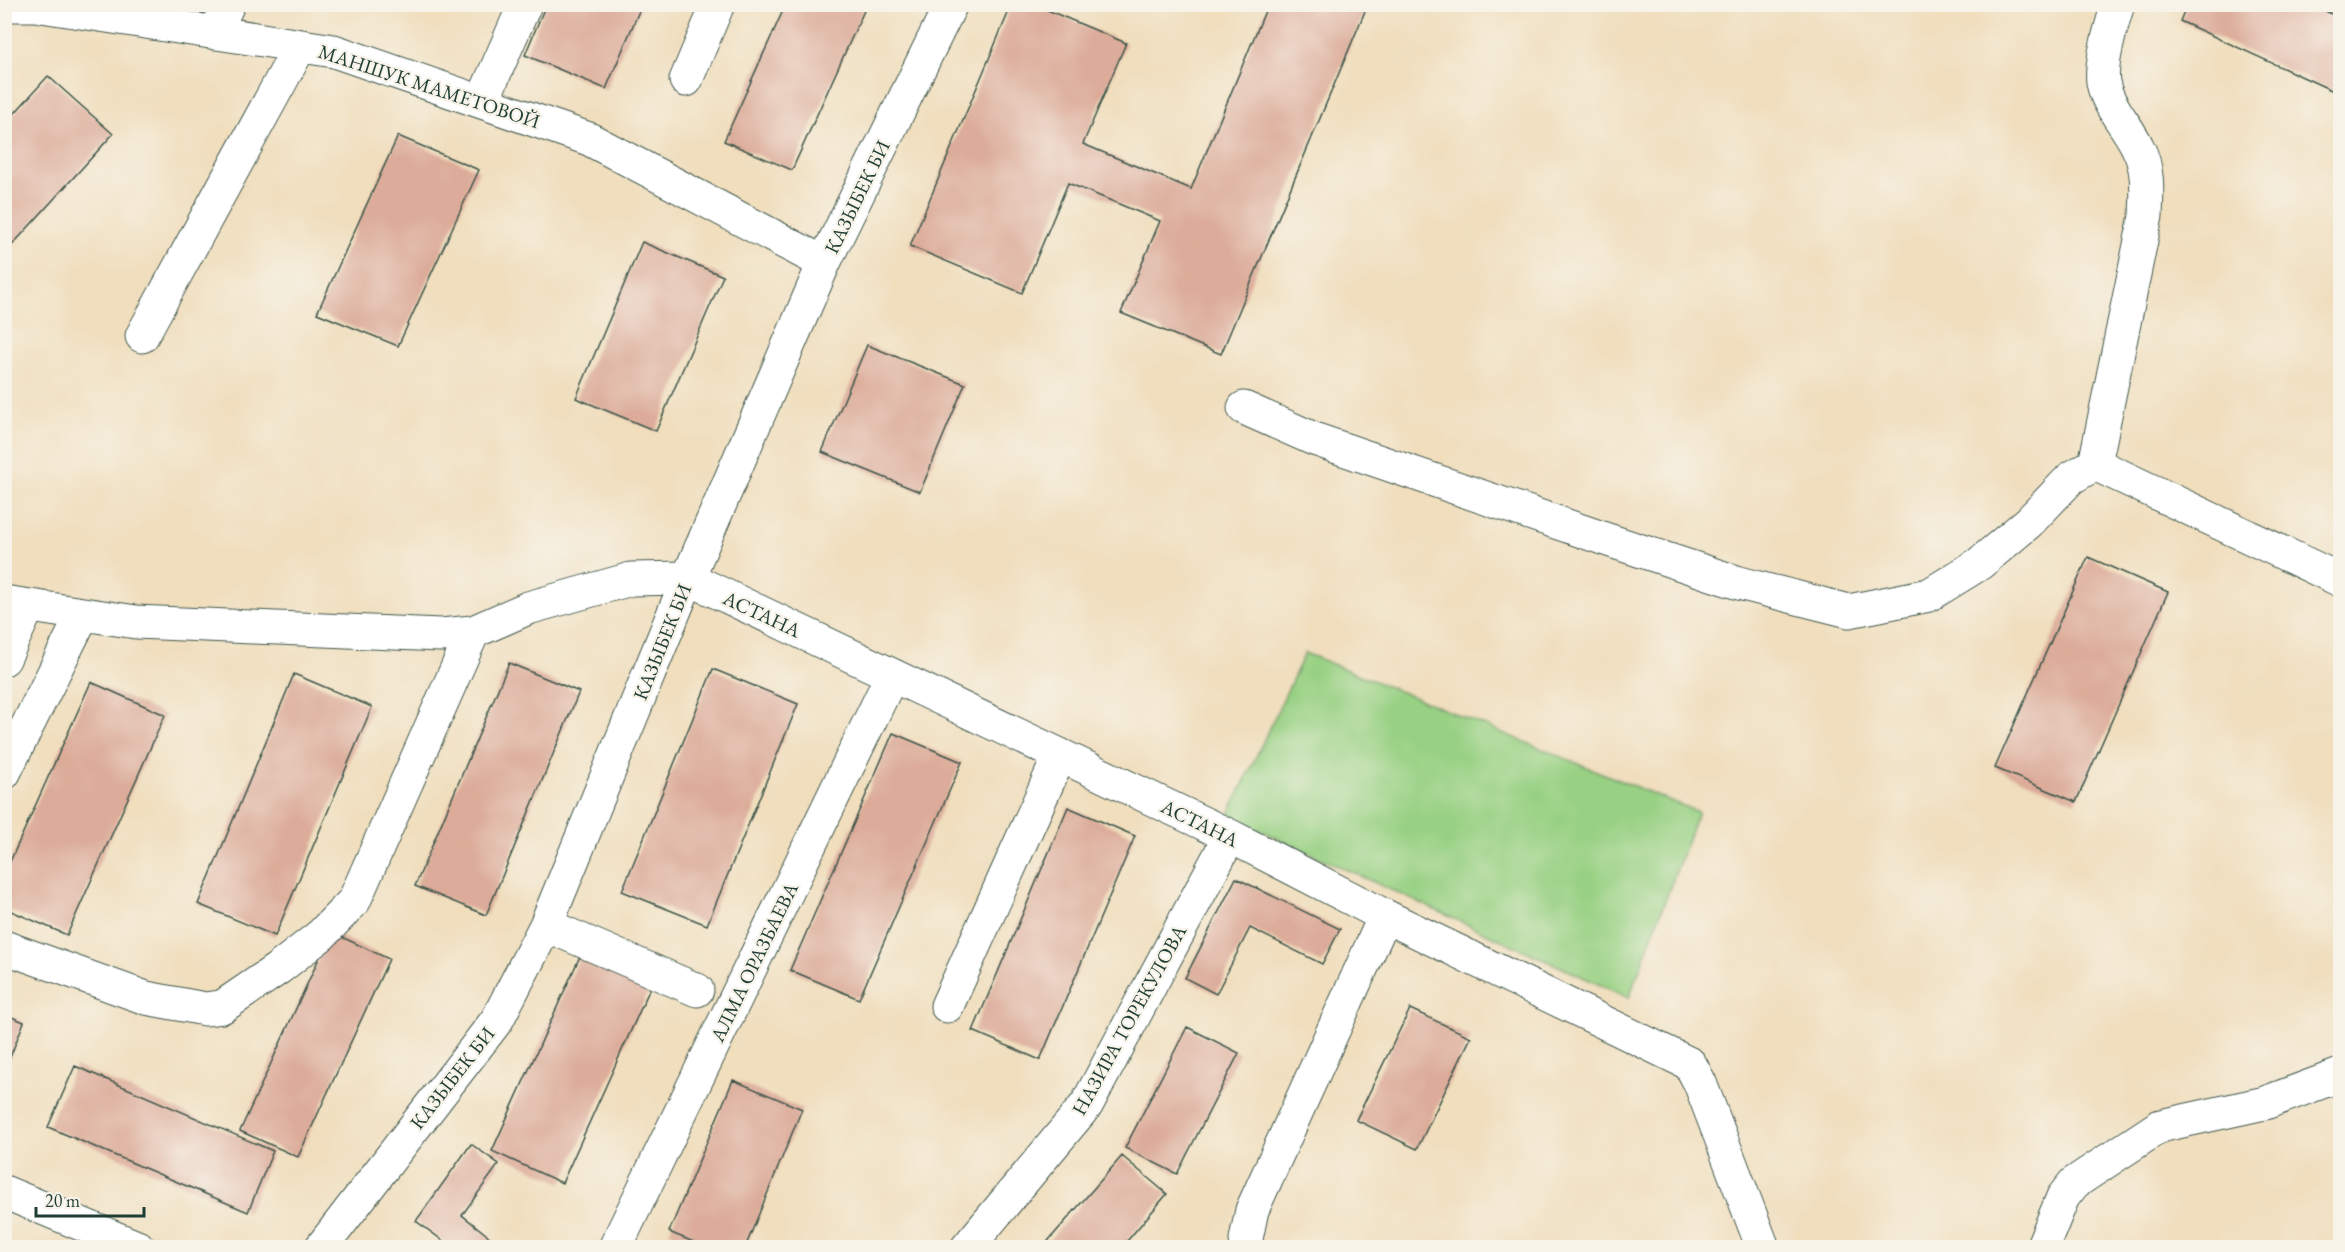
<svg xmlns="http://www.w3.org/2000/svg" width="2345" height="1252" viewBox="0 0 2345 1252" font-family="'EB Garamond',serif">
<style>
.green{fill:#99d184;stroke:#5c875c;stroke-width:1.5}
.building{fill:#dcab99}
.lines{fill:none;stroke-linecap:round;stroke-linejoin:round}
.street-casing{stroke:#3e5549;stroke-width:35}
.street{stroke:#fff;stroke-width:33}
.labels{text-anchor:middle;stroke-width:4.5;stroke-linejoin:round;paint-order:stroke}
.street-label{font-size:20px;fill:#1f3d34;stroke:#f7f3e8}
</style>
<rect width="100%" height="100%" fill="#f7f3e8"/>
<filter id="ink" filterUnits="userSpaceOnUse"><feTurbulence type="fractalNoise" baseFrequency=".0167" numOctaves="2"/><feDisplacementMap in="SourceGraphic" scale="12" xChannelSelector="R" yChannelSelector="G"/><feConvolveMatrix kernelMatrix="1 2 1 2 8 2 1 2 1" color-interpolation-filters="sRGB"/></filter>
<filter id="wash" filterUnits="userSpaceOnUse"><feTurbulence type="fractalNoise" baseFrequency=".008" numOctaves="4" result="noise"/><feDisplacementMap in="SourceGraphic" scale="24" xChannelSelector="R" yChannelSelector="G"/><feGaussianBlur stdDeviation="1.35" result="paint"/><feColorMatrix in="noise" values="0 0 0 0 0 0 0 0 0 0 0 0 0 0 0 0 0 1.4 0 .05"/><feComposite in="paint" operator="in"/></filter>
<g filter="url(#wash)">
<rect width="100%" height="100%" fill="#f0debd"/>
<path class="green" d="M1305,653L1698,812L1629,998L1228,816Z"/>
<g id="blocks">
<path class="building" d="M546,4H642L606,89L525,55Z
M786,4H867L792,170L724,141Z
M1012,4H1033L1126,43L1083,144L1191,189L1268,4H1368L1221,354L1121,313L1160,221L1068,183L1022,293L910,246Z
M2187,4H2311L2340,18V94L2180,21Z
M48,76L113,134L4,254V125Z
M398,136L479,170L398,346L317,313Z
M642,242L723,276L656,431L576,398Z
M867,345L965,384L920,492L822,452Z
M2088,557L2168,592L2076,802L1995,768Z
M509,663L579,692L486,915L415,886Z
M713,669L798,704L707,925L622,891Z
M294,674L372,707L275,936L198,904Z
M91,682L165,715L67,935L4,908V875Z
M893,733L962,762L859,999L790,970Z
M1068,807L1135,836L1040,1060L973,1031Z
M1236,878L1340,929L1322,964L1250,928L1216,994L1185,978Z
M331,932L389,959L298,1157L240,1131Z
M581,954L651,986L562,1183L492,1151Z
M1410,1009L1471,1037L1417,1149L1356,1120Z
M4,1014L24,1022L5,1070H4Z
M1187,1027L1239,1053L1177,1174L1125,1148Z
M75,1066L273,1151L248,1212L48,1127Z
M733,1080L802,1109L745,1248H708L669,1232Z
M471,1144L499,1164L462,1215L491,1238L483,1248H453L416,1221Z
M1122,1156L1167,1194L1121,1248H1042Z"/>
</g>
</g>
<g filter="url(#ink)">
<use href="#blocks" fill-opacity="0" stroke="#3e5549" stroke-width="1.5"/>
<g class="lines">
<defs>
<path id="street" d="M4,5H35L334,51L589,139L824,263
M215,33L228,4
M686,80L718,4
M482,102L525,4
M142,336L300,46
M1244,408L1314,439L1608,540L1739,583L1849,611L1929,595L1979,564L2029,522L2071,478L2095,464L2340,580
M2095,464L2146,216C2147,193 2149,169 2138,148C2128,126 2107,106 2103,82C2100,62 2112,24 2118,4
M4,602L136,622L441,635L473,632L528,608L631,579L688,578L1230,836L1385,916L1690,1064L1700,1083L1763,1248
M4,659L28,607
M4,773L82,616
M546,925L697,990
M4,947L146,998L205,1009L222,1007L279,968L321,935L354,901L473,632
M947,1006L1060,755
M4,1192L139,1248
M321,1248L497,1020L546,925L688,578L824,263L951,4
M615,1248L892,675
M967,1248L1087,1104L1230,836
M1247,1248L1246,1239L1252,1210L1385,916
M2042,1248L2063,1197L2074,1183L2160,1126L2265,1103L2340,1075"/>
</defs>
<use href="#street" class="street-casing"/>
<use href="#street" class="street"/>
</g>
</g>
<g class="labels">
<g class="street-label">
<text transform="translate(429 86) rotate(18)" y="7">МАНШУК МАМЕТОВОЙ</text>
<text transform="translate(857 197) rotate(-64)" y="7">КАЗЫБЕК БИ</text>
<text transform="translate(762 614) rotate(25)" y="7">АСТАНА</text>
<text transform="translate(662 642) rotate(-68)" y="7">КАЗЫБЕК БИ</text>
<text transform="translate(1200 823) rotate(26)" y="7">АСТАНА</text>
<text transform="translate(754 962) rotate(-64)" y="7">АЛМА ОРАЗБАЕВА</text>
<text transform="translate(1129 1020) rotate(-61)" y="7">НАЗИРА ТОРЕКУЛОВА</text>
<text transform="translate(452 1078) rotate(-52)" y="7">КАЗЫБЕК БИ</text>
</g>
</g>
<rect width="2345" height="1252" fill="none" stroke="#f7f3e8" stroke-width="24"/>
<path d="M36 1207v9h108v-9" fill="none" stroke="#1f3d34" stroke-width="3"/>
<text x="45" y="1207" font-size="18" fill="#1f3d34" stroke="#f7f3e8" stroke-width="4.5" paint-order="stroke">20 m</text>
</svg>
